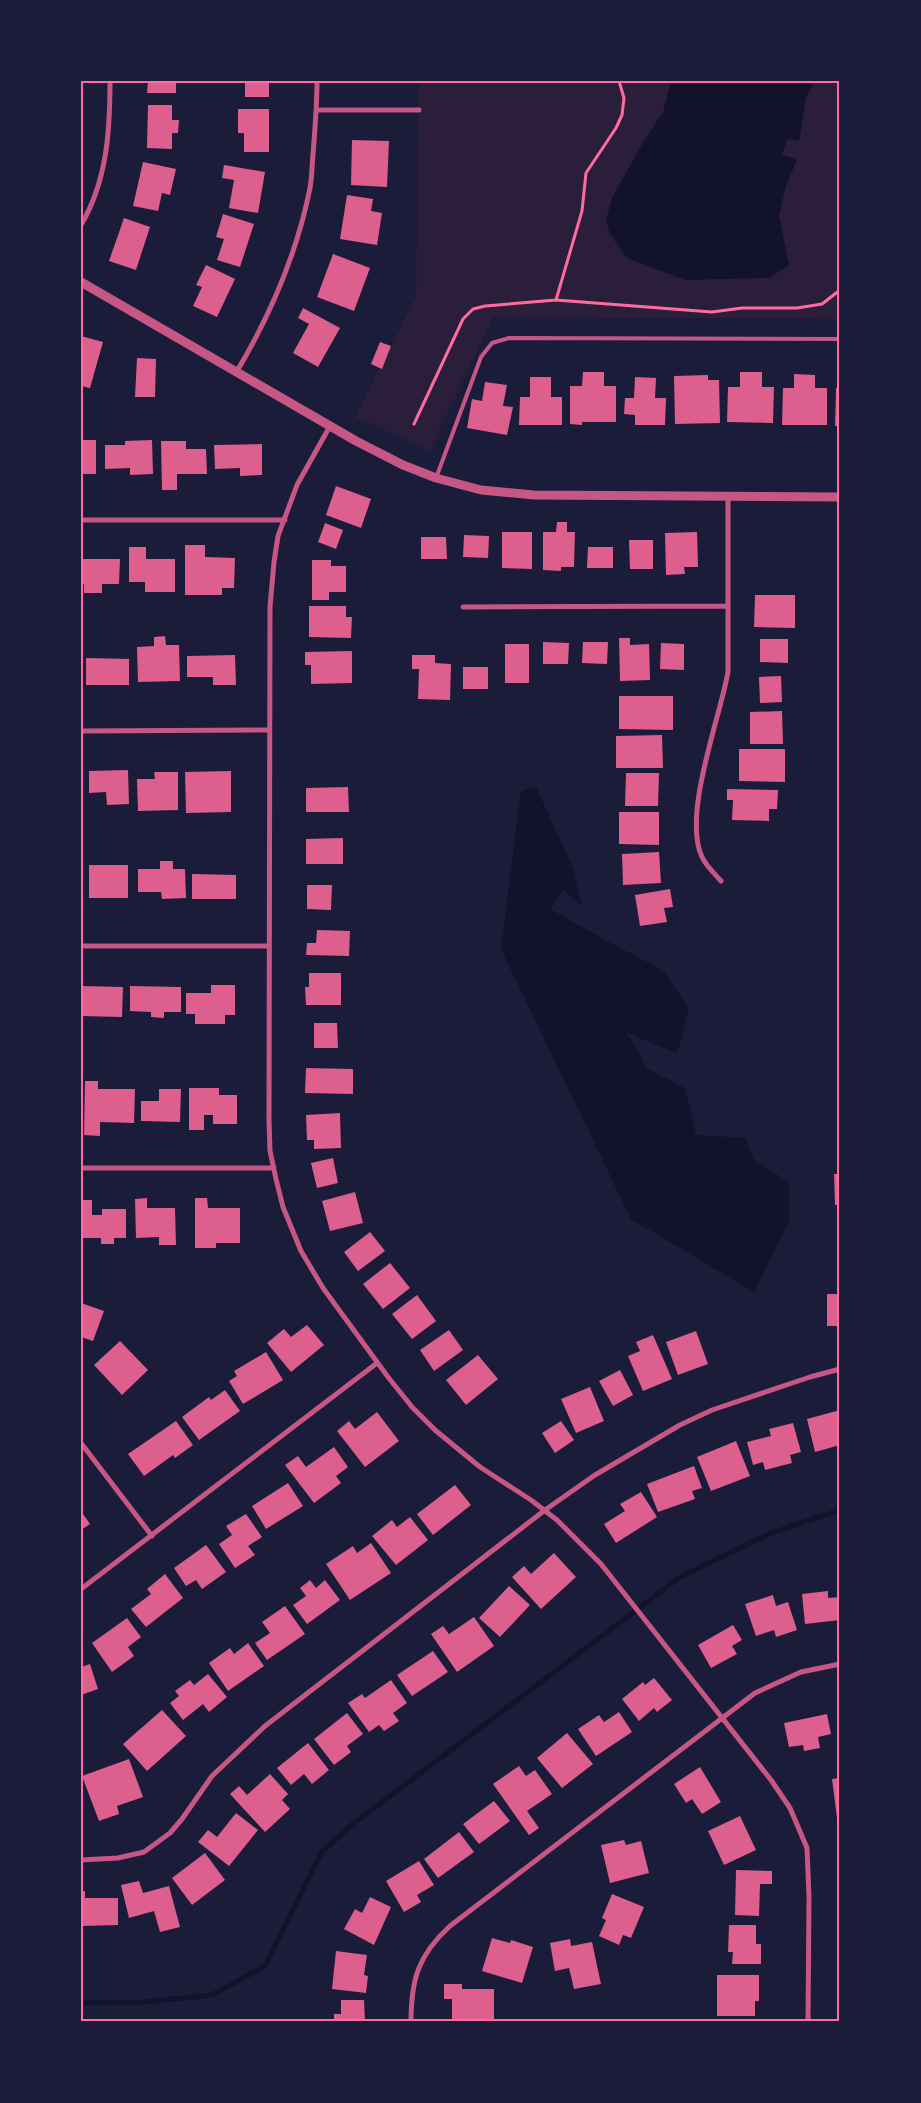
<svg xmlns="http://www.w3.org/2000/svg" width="921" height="2103" viewBox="0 0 921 2103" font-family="'DejaVu Sans',sans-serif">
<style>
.green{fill:#2a1e3b}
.water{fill:#12122b}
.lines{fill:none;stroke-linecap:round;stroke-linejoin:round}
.stream{stroke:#12122b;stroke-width:5}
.building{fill:#dd5f8e}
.path{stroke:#ff6b9d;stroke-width:3}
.service{stroke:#c65784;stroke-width:4}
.minor{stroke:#c65784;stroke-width:5}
.tertiary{stroke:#c65784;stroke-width:9}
.neatline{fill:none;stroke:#ff6b9d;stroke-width:2}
</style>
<rect width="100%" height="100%" fill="#1b1b3a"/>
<path class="green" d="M419,81H840V319L493,317L430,451L355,417L416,297Z"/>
<path class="water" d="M671,81H814L806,98L799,141L787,139L782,155L797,159L785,189L779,216L789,265L769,278L685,280L627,258L610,234L606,220L612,198L642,144L663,112Z
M536,787L573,868L582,906L563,889L550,909L614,945L663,970L689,1009L677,1053L627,1033L648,1069L685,1088L696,1135L745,1138L754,1160L789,1182V1220L754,1292L631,1219L501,949L521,791Z"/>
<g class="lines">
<path class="stream" d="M81,2003H134L212,1995L265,1966L321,1853L349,1827L680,1577L771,1533L840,1510"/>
</g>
<path class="building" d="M148,81H176V93H147Z
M245,81H269V97H245Z
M148,105H172V120H179L178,133H172V149L147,148Z
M238,109H269V152H244V133H238Z
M352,140L389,141L387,187L351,185Z
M143,162L176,169L170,195L162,193L158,211L133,206Z
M224,165L265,172L258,213L229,208L234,180L222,178Z
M347,195L373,199L371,211L382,213L377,245L340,239Z
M223,214L254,224L240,267L217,260L224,239L216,237Z
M124,218L150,227L136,270L109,261Z
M333,254L370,268L354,311L317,297Z
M206,265L235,279L217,317L193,306L202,287L196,285Z
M303,308L340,328L318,367L293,353L309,324L298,318Z
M81,336L103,342L90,388L81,386Z
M380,342L391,346L382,369L371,364Z
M137,358L156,359L155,397H135Z
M583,372H604V386H616V422H582V425L570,424V386H582Z
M740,372H762V387H774L773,423L727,422L728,387H740Z
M794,374L815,375V388H827V425H782L783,388H794Z
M708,375V380H719L720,423L675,424L674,376Z
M530,377H551V397H562V425H519L520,397H530Z
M635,377L656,378L655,398H666L665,425H635V415L624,414L625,398H634Z
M485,382L507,385L503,406L513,407L507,435L467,428L472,399L482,401Z
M836,388H840V426H835Z
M81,440H96V474H81Z
M152,440L153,474L130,475V468L105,469V445H125V441Z
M161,441H186V449H206L207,474H177V490H162Z
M262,444V475L240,476V468L215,469L214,445Z
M336,486L371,499L361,528L326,515Z
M557,522H567V532H575L574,567H561V571L543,570V532H556Z
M325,523L343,530L336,549L318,542Z
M502,532H532V569L502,568Z
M697,532L698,567H684L685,574L666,575L665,533Z
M464,535L489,536L488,558L463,557Z
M421,537H446L447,559H421Z
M629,540H653V569H630Z
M185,545H205V557L235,558L234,588H222V595H185Z
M129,547H146V559H175V592H145V582H129Z
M588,547H613V568H587Z
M81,559H120L119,584H102V593H84V584H81Z
M312,560H331V566H346V592H329V600H312Z
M755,595H795V628L754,627Z
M309,606H346V617H352L351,638L309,637Z
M165,636L166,645H179L180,681L138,682L137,647L154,646V637Z
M619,638H630V645L649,644L650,680L620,681Z
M760,639H788V663L760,662Z
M543,642L569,643L568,664H543Z
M583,642H608L607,664L582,663Z
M661,643L684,644V670L660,669Z
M505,644H529V683H505Z
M352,651V683L311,684V665H305V652Z
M235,655L236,685H213V677H187V656Z
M412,655H435V663L451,664L450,700L418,699L419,669H412Z
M86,658L129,659V685H86Z
M463,667H488V689H463Z
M781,676L782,702L760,703L759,677Z
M619,696H673V730L619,729Z
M782,711L783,744H750V712Z
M662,735L663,768H616V736Z
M739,749H785V782L739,781Z
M128,770L129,804L107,805L106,792L89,793V771Z
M231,771V812L186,813L185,772Z
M154,772H178V810L138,811L137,779H155Z
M626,773H659L658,806H625Z
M348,787L349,812H306V788Z
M727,789L778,790L777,809H769V821L732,820L733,800H727Z
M619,812H659V845L619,844Z
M343,838V864H306V839Z
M659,852L661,883L623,885L622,854Z
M160,861H173V869H185L186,898L162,899L161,892H138V869H160Z
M89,865H128V898H89Z
M192,874L236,875V899H192Z
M307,885H332L331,910L307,909Z
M670,889L673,907L664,908L667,922L640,926L635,895Z
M317,930L350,931L349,956L306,955L307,943H316Z
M309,973H341V1005H306L305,987H309Z
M211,985H235V1015H225V1024H195V1014H186V993H211Z
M81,986L123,987L122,1017L81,1016Z
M130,986L181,987V1012H164V1018L151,1017V1012L130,1011Z
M314,1023H337L338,1048H314Z
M306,1068L353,1069V1094L305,1093Z
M85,1081H98V1089H135L134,1123L100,1122V1136L84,1135Z
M189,1088H219V1095H237V1124H213V1115H204V1130H189Z
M159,1089H181L180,1122L141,1121V1101H159Z
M340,1113L341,1148L314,1149V1140H307L306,1115Z
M333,1158L338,1183L317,1188L311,1163Z
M834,1174H840V1205H835Z
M355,1192L363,1223L330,1231L322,1201Z
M147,1198V1208H175L176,1245H159V1237L136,1238L135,1199Z
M195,1198H207L208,1208H240V1243H216V1248H195Z
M81,1200H92V1215H102V1209H126V1238H114V1244H101V1238H81Z
M370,1232L385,1251L358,1271L344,1252Z
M390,1263L410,1288L383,1309L363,1284Z
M827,1294H840V1326H827Z
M417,1295L436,1321L412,1339L392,1314Z
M81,1303L104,1311L93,1341L81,1337Z
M307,1325L324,1345L291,1372L267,1343L284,1329L291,1337Z
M449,1330L463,1350L434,1371L420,1350Z
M696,1331L708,1364L678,1375L666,1342Z
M653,1335L672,1379L643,1391L628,1356L640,1351L636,1342Z
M120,1341L148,1370L122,1395L94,1365Z
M266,1352L283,1380L243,1404L229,1381L237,1376L234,1371Z
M478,1355L498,1379L466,1405L446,1380Z
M620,1370L633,1395L613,1406L599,1381Z
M590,1387L604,1421L576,1433L561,1399Z
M225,1390L240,1411L199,1440L182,1417L209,1397L211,1400Z
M840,1410V1445L815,1452L807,1419Z
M377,1412L399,1441L365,1467L337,1431L349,1421L355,1429Z
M176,1421L193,1445L175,1458L173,1455L144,1476L128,1454Z
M561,1421L574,1440L555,1453L542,1433Z
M793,1423L801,1452L790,1455L792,1463L765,1470L763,1462L753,1465L747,1442L771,1436L769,1429Z
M736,1441L750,1476L711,1491L697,1457Z
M334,1447L348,1467L336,1476L341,1483L314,1503L285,1465L298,1456L306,1467Z
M694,1466L702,1488L692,1491L695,1499L658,1512L647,1484Z
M288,1483L303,1506L266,1529L252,1506Z
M455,1485L471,1505L433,1535L417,1514Z
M641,1492L657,1517L616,1543L604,1524L625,1511L620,1504Z
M81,1511L90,1524L81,1530Z
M246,1514L262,1537L248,1546L255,1555L235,1568L219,1544L232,1535L226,1526Z
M410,1517L428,1540L396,1565L372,1536L392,1520L397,1527Z
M371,1543L391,1573L350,1600L326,1564L353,1546L357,1553Z
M206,1545L226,1572L202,1589L196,1580L186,1586L174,1568Z
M554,1553L576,1577L541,1609L512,1577L524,1566L531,1574Z
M165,1574L183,1598L146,1627L131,1609L151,1594L147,1589Z
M310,1580L316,1588L325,1580L340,1600L307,1624L293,1605L306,1596L300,1588Z
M509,1586L530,1605L500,1637L479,1618Z
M828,1591V1598L840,1597V1620L805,1624L802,1594Z
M773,1595L776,1606L788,1602L797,1630L776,1637L774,1630L756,1636L745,1604Z
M285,1606L305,1634L267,1660L255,1643L270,1633L262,1622Z
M474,1617L494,1646L457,1672L431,1634L443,1626L449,1634Z
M127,1618L141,1637L128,1647L134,1656L112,1672L92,1643Z
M733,1625L742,1640L732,1646L737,1654L711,1668L698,1645Z
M248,1643L264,1666L228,1691L209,1663L230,1648L234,1654Z
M433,1651L448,1672L412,1696L397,1675Z
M90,1664L98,1689L81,1695V1667Z
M208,1674L227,1697L209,1712L203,1704L183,1720L170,1703L179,1696L175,1691L190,1680L194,1685Z
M654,1678L672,1700L657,1712L654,1708L639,1721L622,1699L643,1682L645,1685Z
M391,1680L407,1703L393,1713L399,1721L384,1731L379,1725L369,1732L348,1703L362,1694L365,1698Z
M162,1710L186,1736L147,1771L123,1744Z
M619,1712L632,1732L596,1756L578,1729L599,1715L604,1722Z
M347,1713L363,1734L347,1746L351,1752L334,1765L314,1739Z
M827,1714L831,1734L818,1737L820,1748L804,1751L803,1745L789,1747L784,1723Z
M567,1733L593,1764L562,1788L537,1758Z
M308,1743L329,1770L312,1784L304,1774L291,1785L277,1768Z
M129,1759L143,1797L117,1806L119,1814L99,1821L82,1776Z
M519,1766L526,1776L535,1770L552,1794L527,1811L539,1828L529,1835L493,1784Z
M700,1767L721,1802L702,1814L692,1799L686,1803L674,1784Z
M270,1774L288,1794L282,1800L290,1809L265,1832L230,1794L239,1786L247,1795Z
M840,1778V1818H837L832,1779Z
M494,1801L510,1821L479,1844L463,1824Z
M236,1813L258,1830L229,1866L198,1842L208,1830L217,1837Z
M740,1816L756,1850L724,1865L708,1831Z
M459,1832L474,1852L438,1878L424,1859Z
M624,1840L626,1845L641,1841L649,1873L610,1883L601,1845Z
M205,1853L225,1880L192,1905L172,1878Z
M419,1861L434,1885L417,1895L421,1902L404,1912L386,1881Z
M736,1870L772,1871V1884H760L759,1916L735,1915Z
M139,1881L143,1893L169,1886L180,1927L160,1932L154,1911L129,1918L121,1885Z
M81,1891H85V1898H118V1925L81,1926Z
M612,1894L644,1907L631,1938L623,1935L619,1945L599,1936L606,1920L602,1918Z
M370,1897L391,1907L374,1945L344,1929L355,1909L362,1913Z
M729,1925H756V1944H761V1964H732L733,1952H728Z
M492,1938L510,1943L511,1940L533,1947L522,1983L482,1971Z
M570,1939L571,1946L592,1942L601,1984L574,1989L569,1968L555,1971L550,1943Z
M336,1951L367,1955L364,1975L368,1976L366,1993L332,1989Z
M717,1975H759V2001H755V2016H717Z
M444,1984H462V1989H494V2022H452V1999H444Z
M341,2000H364L365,2022H334V2014H341Z"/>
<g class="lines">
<path class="path" d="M619,81L624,98L622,115L616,128L586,173L582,211L556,300L712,312L742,308H797L822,304L840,290
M414,424L463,319L473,309L485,306L556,300"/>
<path class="service" d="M436,478L481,357L492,343L509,338L840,339"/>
<path class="minor" d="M317,110H419
M81,225C107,181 110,131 110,81
M237,371C271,314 297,253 310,188C312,177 312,165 313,154C315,129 317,106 317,81
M330,426L297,485L278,536L274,562L270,607L269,1121L270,1151L276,1179L283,1207L301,1251L323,1288L388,1377L412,1407L435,1430L480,1467L531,1500L557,1520L601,1564L771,1780L790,1808L807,1848L809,1897L808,2022
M81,520H285
M463,607L728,606
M81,731L270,730
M721,881C715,874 706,866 702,857C682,815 720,718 728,672V497
M81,946H269
M81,1168H274
M81,1443L152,1536
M81,1589L377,1363
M81,1860L118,1858L144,1852L170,1833L182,1819L212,1776L265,1726L545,1510L595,1475L680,1425L712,1410L810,1377L840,1369
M411,2022C411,1980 418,1955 450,1926L755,1693L801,1672L840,1664"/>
<path class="tertiary" d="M81,282L356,441L403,465L436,478L481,490L534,495L840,497"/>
</g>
<rect width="921" height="2103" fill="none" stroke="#1b1b3a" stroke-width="165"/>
<rect x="82" y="82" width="756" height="1938" class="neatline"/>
</svg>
